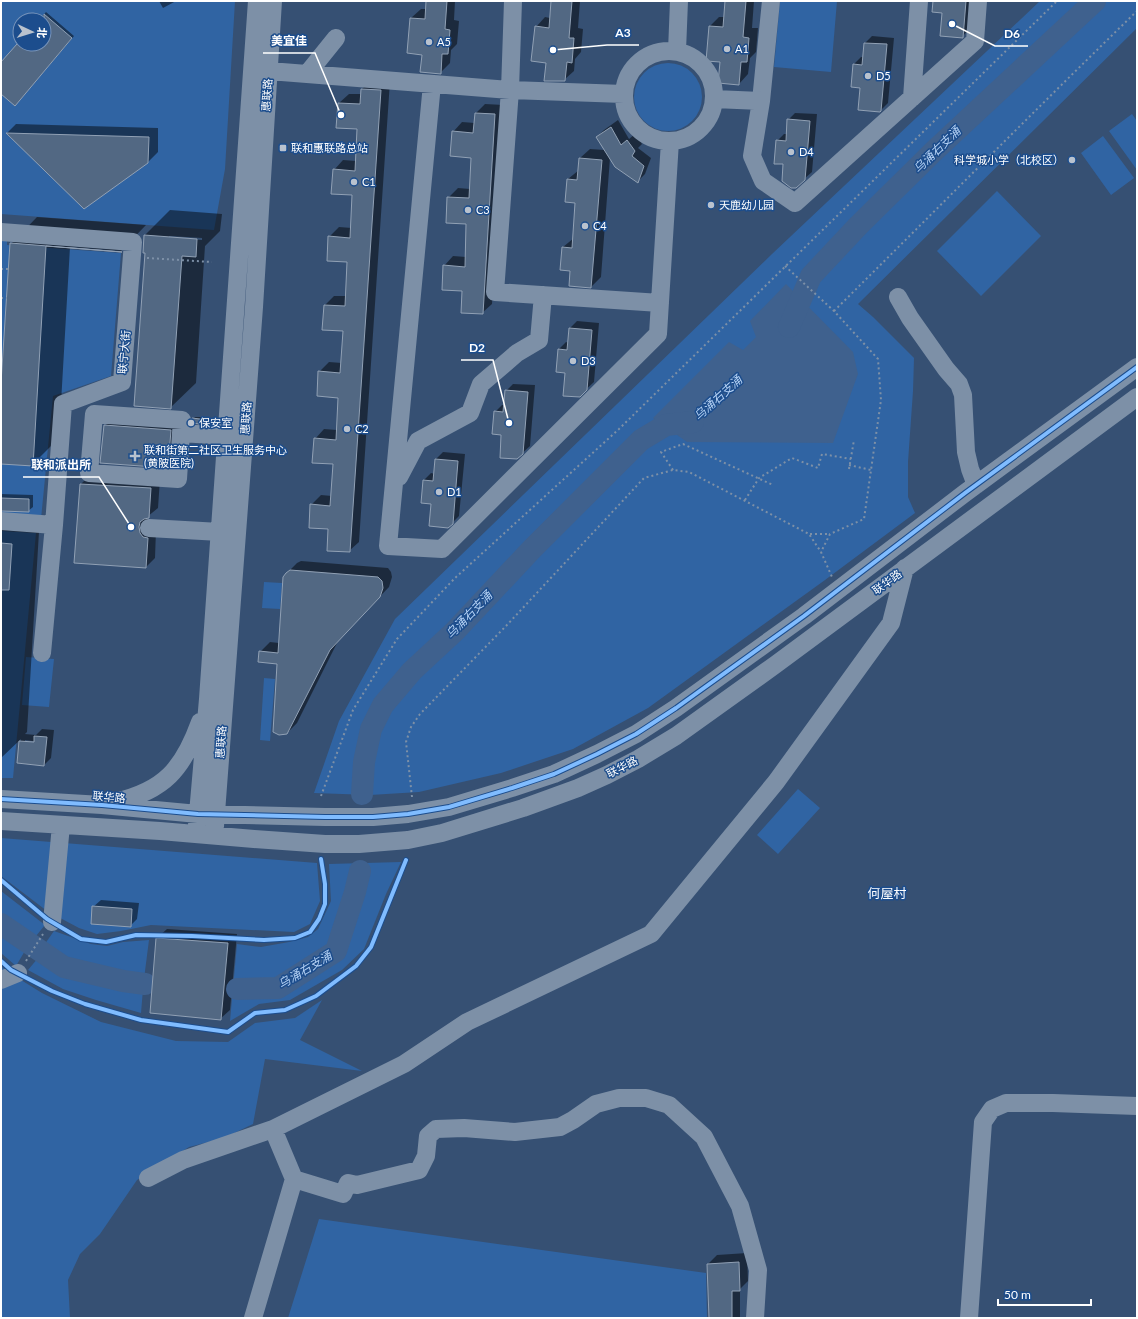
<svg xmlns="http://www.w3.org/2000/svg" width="1138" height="1319" viewBox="0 0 1138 1319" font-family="Lato,'Noto Sans SC',sans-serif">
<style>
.green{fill:#3064a3;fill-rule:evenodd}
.water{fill:#3f618e}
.shadow{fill:#0007;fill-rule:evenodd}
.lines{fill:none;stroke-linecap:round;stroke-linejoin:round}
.river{stroke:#3f618e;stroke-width:22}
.building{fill:#526883;stroke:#91a1b5}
.path{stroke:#7d90a7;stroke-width:2;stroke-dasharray:2 3;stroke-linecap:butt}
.minor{stroke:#7d90a7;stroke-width:18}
.cycleway-casing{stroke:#1c4d8d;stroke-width:6}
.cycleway{stroke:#80bcff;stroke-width:4}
.poi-dot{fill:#b9c2ce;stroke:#1c4d8d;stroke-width:1.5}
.labels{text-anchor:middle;stroke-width:3;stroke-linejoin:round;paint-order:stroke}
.poi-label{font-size:11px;fill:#fff;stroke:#1c4d8d;text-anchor:start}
.street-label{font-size:11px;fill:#fff;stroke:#1c4d8d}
.water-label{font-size:12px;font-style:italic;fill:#b4d1f4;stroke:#1c4d8d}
.quarter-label{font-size:13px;fill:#fff;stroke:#1c4d8d}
.leader{fill:none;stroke:#fff;stroke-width:1.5}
.callout-dot{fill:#fff;stroke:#1c4d8d;stroke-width:1.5}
.callout-label{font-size:12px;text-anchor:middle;font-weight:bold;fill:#fff;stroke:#1c4d8d;stroke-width:3;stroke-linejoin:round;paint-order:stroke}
</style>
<rect width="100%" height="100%" fill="#365073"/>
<path class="green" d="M1,1H235L225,169L214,230L1,214ZM20,20H44V44H20Z
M780,1H837L831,72L774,67Z
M1040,1H1137V28L858,304L873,317L914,358L913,391L908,462V497L915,513L825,580L648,708L573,749L501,773L419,792L370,795L314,793L339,721L395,619L772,254Z
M634 97a34 34 0 1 1 68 0a34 34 0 1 1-68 0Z
M1132,114L1137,121V170L1109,131Z
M1103,136L1134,178L1111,195L1081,153Z
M997,191L1041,236L981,296L937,251Z
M1,235L7,236V245L121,253L111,376L53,396L41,519L1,517Z
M1,531L36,533L13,778H1Z
M264,582L282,583L280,609L262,608Z
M26,657L54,659L49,707L22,705Z
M264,678L275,679L270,741L260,740Z
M798,789L820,808L778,854L757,835Z
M1,838L317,863L320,901L310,924L294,932L151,925L121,931L97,934L79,928L47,911L1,876Z
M401,862L386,894L364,949L342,970L290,1000L259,1004L230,1021L237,944L261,947L289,942L308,937L318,929L331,901L329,864Z
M1,891L45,925L31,942L1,916Z
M1,929L26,949L16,966L1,953Z
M54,931L91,944L107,946L123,942L149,940L144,979L120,976L65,963L42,948Z
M38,958L77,976L143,989L141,1013L96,1000L63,989L28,970Z
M1,966L8,972L42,993L101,1022L176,1041L228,1042L255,1023L295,1018L322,1000L300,1040L362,1071L265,1059L253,1124L224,1138L189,1147L137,1180L100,1234L80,1254L68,1280L70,1318H1Z
M319,1219L706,1273L707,1318H288Z"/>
<path class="water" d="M786,284L853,352L858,374L833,443L687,442L653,418L729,342L743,350L756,337L750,321Z"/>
<path class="shadow" d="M159,1H176L163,8Z
M427,1H455L454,20L459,21L457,44L451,50L450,63L440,73L423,54L411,18L421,9H426Z
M552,1H580L578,28L583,29L581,52L575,59L574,71L564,80L547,62L536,27L545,17L550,18Z
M726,1H754L752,28H758L756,52L750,58L748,74L739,84L721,61L710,26L719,17H725Z
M934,1H972L969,29L962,37Z
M46,12L74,36L17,103L1,93V64L20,42V44H44V20H39Z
M872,36L894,38L888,103L880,111L861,87L854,64L861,57H864L865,43Z
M371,80L390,81L359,542L349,551L311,505L321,495L332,496L334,463L315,439L324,429L337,430L339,397L319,372L329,362L342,363L344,330L325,305L334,296H347L348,261L329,237L339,227L352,228L353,195L334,170L343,160L356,161L358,128L339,103L349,94H361L362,89Z
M485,104L504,105L492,304L482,313L444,266L453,256L466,257L467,223L448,198L458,188L470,189L472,157L453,132L462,122L475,123L476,113Z
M795,113L817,114L812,172L804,179L784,163L777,141L784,134H787L788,120Z
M618,120L629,139L635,134L642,144L638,148L651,158L645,174L638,181L610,158L601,277L591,287L563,247L574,238L576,202L568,179L579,170L580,158L590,149L605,150L597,137L604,130Z
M16,124L158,128V152L148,162L7,133Z
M170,210L222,214L220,231L205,246L196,383L170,408L146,252L145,235ZM169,236L202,238V240L169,238Z
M37,217L146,225L121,251L70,247L59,438L32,465L1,463V401L11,244Z
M577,321L599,323L594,382L579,396L566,372L559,349L566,342L569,343L570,328Z
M513,384L535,385L530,446L517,458L502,434L495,412L502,405H505L506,391Z
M119,411L185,416L182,452L168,467L105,426Z
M195,417H201V421L199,423L193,419Z
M443,452L465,454L459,516L448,527L432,503L424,480L431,473L435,474L436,459Z
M90,475L160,479L158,508L147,517L148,524L156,530L155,558L146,567L81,484Z
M1,494L33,495V507L28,511L1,510Z
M40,515L27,732L25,734L36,735L42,729L54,730L51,758L44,765L18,762L21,739L1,758V517ZM25,740L39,742L38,744L25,742Z
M301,561L388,568L391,572L392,577L389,587L339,639L297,723L287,733L278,663L260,652L270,642L279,643L287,573L297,563Z
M101,900L139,903L137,919L130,926L93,907Z
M167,929L237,934L230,1010L220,1019L157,938Z
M747,1253L748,1281L740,1289V1318H710L708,1264L717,1255Z"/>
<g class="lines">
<path class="river" d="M789,327L811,276L858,226L933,152L1095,1
M362,794L364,762L371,729L383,705L412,671L455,631L532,549L641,440L666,425L693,422
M1,924L64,967L123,981L145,984
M237,989L278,988L336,951L355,892L360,871"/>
</g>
<path class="building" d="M426,1H447L445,29L450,30L448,54H442L441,74L420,72L422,55L407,53L410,18L425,19Z
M551,1H572L569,38H574L572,63L567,62L565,81H544L546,63L531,61L535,26L549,28Z
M725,1H746L743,37L749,38L747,62H741L739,85L718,83L720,62L706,61L709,26L723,27Z
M933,1H966L963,38L940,36L942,13L932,12Z
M44,14L72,38L15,106L1,94V62L17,44H44Z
M864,43L887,44L881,111L880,112L858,110L860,88L851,87L853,64L862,65Z
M361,89L381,90L350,552L327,551L328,529L309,528L310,504L330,506L333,464L312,463L314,438L336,440L338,398L317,396L318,371L340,373L343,331L322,330L324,305L345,306L347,262L327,261L328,236L350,238L352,195L331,194L333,169L355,171L357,129L336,128L338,103L360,104Z
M475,113L495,114L483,314L461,313L462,291L442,290L443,265L465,267L466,224L446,223L447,197L469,198L471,158L450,156L452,131L473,133Z
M787,119L810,121L805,180L796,188H791L782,181L783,164H774L776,140L786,141Z
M611,127L621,145L627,140L635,151L632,156L644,166L638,183L615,167L596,137Z
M6,133L149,137L148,163L84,209Z
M579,158L602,160L591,288L569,286L570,271L560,270L562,247L572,248L575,203L565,202L567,179L577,180Z
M144,235L197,239L196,257L182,256L171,409L134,406L145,253H143Z
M10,243L122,252L46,246L33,466L1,464V383Z
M569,328L592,330L587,390L580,397L563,396L565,373L556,372L558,349L567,350Z
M505,390L528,392L523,454L517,459L500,458L501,435L492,434L494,411L503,412Z
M192,418L200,419L199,424L192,423Z
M104,425L171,430L168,468L100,463Z
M435,459L458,461L453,524L448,528L429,526L431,504L421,503L423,480L433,481Z
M80,484L151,488L149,518L144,519L140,522L139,527L140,533L143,537L148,538L146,568L74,563Z
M1,498L29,499V512L1,511Z
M1,543L12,544L9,590H1Z
M290,570L378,577L382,581L383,588L380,597L330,650L287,734L279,735L273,732L277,664L258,662L259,651L278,653L283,577L286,573Z
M34,736L47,737L44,766L17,763L19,741L34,742Z
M92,906L132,909L131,927L91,924Z
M156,938L228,943L221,1020L150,1013Z
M739,1262L740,1291H732V1318H709L707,1264Z"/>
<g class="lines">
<path class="path" d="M147,258L212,262
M785,266L834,311L878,359L881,400L864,519L830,534L821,552
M1,269H9
M1,298H7
M834,311C935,211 1035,110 1137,11
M1,367H2
M849,465L871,470
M849,469L854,440
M673,470L661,452L683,444L773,485
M745,500L759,478L792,458L818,468L822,454L851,459
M810,534H830
M321,796L353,710L397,639L455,578L619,429L1057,1
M412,797L406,742L411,727L420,714L506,626L644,478L673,470L689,472L809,534L821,552L832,577
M26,961L43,934"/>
<path class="minor" d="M513,1L510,90L495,292L660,303
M771,1L761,101L752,156L763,181L795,203L975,41L978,1
M624 96a45 45 0 1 1 90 0a45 45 0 1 1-90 0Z
M677,51L679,1
M269,71L510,90L624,94
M307,74L336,38
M432,84L388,546L442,549L658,334L670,141
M912,98L919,1
M714,99L761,101
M1,232L133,242L122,382L63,404L54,525L1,521
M898,297L910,318L946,369L959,384L963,395L966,452L970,469L976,485
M181,433L182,420L94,414L89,473L178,479L181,433L227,436
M399,477L418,441L470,413L481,384L517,353L539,340L543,295
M149,528L220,532
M42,653L54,525
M1,799L102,805L198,814L325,817H373L408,814L449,807L512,788L554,774L597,754L636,734L676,708L804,616L965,493L1137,367
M115,802C164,791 183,769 200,722
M1,821L160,831L254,839L325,844H359L408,840L442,833L523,808L578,788L607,775L638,759L676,736L775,665L1137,397
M197,825L208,699L257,1
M215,826L254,307L273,1
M52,922L61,825
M1,980L18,973
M148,1178L183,1160L273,1129L404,1064L467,1022L651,934L776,782L891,623L905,568
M294,1179L343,1194L348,1183L357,1185L419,1170L426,1156L428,1136L436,1129L464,1128L515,1132L560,1127L573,1120L596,1104L619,1098H646L669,1105L704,1137L740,1206L758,1270L755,1318
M253,1318L294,1179L273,1129
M969,1318L983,1122L992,1109L1006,1103H1053L1137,1106"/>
<defs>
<path id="cycleway" d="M1,799L102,805L198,814L325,817H373L408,814L449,807L512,788L554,774L597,754L636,734L676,708L804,616L965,493L1137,367
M1,880L47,919L81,939L106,942L136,935L192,936L264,940L295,938L310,932L319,919L325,904V884L321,859
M1,961L11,970L52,991L85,1004L141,1020L228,1032L255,1013L285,1010L316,996L356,966L371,947L406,860"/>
</defs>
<use href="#cycleway" class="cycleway-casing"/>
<use href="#cycleway" class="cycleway"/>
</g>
<g class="poi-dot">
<circle cx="429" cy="42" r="4"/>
<circle cx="727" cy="49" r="4"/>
<circle cx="868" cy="76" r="4"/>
<rect x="279" y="144" width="8" height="8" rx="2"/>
<circle cx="791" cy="152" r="4"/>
<circle cx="1072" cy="160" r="4"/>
<circle cx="354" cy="182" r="4"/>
<circle cx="711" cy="205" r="4"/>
<circle cx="468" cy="210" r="4"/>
<circle cx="585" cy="226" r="4"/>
<circle cx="573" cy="361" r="4"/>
<circle cx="191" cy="423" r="4"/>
<circle cx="347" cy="429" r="4"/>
<path d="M133 450h4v4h4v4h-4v4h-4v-4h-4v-4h4z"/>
<circle cx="439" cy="492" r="4"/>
</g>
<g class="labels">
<g class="poi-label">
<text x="437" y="46">A5</text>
<text x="735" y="53">A1</text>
<text x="876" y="80">D5</text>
<text x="291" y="152">联和惠联路总站</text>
<text x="799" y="156">D4</text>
<text x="1064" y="164" text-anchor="end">科学城小学（北校区）</text>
<text x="362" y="186">C1</text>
<text x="719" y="209">天鹿幼儿园</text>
<text x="476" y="214">C3</text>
<text x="593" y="230">C4</text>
<text x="581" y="365">D3</text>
<text x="199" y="427">保安室</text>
<text x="355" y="433">C2</text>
<text x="144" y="454">联和街第二社区卫生服务中心<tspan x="144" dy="13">(黄陂医院)</tspan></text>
<text x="447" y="496">D1</text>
</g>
<g class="street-label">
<text transform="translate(267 95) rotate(-86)" y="4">惠联路</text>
<text transform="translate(124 352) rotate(-85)" y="4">联宁大街</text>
<text transform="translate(246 418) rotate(-86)" y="4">惠联路</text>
<text transform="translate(887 582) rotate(-36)" y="4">联华路</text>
<text transform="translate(221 742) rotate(-86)" y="4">惠联路</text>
<text transform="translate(622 767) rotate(-27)" y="4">联华路</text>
<text transform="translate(109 797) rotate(5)" y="4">联华路</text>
</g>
<g class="water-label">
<text transform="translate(937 150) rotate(-44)" y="4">乌涌右支涌</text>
<text transform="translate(718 398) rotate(-42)" y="4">乌涌右支涌</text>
<text transform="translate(469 615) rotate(-46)" y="4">乌涌右支涌</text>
<text transform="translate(305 970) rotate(-31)" y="4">乌涌右支涌</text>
</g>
<g class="quarter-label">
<text x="887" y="898">何屋村</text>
</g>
</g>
<path class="leader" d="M553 50L607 45H639M952 24L995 46H1028M341 115L315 53H263M509 423L493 360H461M131 527L99 477H23"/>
<g class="callout-dot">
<circle cx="553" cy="50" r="4"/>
<circle cx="952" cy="24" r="4"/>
<circle cx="341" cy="115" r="4"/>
<circle cx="509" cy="423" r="4"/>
<circle cx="131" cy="527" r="4"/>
</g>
<g class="callout-label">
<text x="623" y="37">A3</text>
<text x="1012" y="38">D6</text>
<text x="289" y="45">美宜佳</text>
<text x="477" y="352">D2</text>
<text x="61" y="469">联和派出所</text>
</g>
<rect width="1138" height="1319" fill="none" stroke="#ffffff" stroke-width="4"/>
<g transform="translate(32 32) rotate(94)"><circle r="19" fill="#1c4d8d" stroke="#7794bb"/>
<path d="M0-3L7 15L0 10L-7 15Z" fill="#b9c2ce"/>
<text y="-6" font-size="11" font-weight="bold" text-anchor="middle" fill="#ffffff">北</text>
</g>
<path d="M998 1299v6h93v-6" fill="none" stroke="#ffffff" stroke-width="2"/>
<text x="1004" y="1299" font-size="12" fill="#ffffff" stroke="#1c4d8d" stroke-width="3" paint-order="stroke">50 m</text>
</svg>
